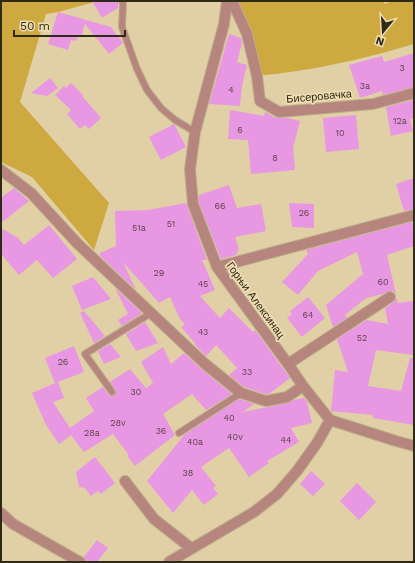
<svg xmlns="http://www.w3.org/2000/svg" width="415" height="563" viewBox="0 0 415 563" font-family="'Work Sans',sans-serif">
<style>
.green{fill:#cea940}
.building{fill:#e897e2}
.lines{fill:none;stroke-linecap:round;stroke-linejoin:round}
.lane-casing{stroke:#bdaf8a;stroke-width:8}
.street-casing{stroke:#bdaf8a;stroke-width:12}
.lane{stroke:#b6867e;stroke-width:6}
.street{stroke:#b6867e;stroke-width:10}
.labels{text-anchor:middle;stroke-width:3.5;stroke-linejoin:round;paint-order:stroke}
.number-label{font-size:9px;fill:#5d444a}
.street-label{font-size:11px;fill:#2f2918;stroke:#eeddb3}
</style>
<rect width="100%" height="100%" fill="#e1d0a6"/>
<path class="green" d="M1,1H98L58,12L46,14L20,102L109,203L94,250L32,177L1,162Z
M232,1H383L385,4L392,1H414V44C363,59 311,71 257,76Z"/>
<path class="building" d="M92,1H118V8L102,18Z
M58,12L111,27L123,43L109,54L85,24L81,37L78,36L76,41L71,40L68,50L48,44Z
M229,34L241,38L242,43L237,62L247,65L242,86L240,106L209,104Z
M414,53V87L383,95L382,91L360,98L349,65L382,56L384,62Z
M50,78L58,88L47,96L31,93Z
M71,83L83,95L82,96L101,118L89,129L85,125L80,129L67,114L71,110L55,95L64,86L66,88Z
M414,100V118L410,119L413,131L391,136L386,107Z
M230,110L264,116L265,112L276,118H288L300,121L293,148L295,170L251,174L248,140L228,139Z
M356,115L359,149L326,152L323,118Z
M174,124L186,147L161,160L149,137Z
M414,178V209L404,211L396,184Z
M229,185L237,208L261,204L266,231L235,237L239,249L236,255L221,259L199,203V195Z
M14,188L29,201L1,223V198Z
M186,203L207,260H202L215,290L200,296L220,318L229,308L253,332L255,330L290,378L269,394H266L244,387L229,375L237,368L216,345L206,356L194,344L195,343L181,327L185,324L180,319L170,297L159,303L123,262L136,290L100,256V253L116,246L115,211L148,210Z
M289,203L314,204V228L292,227Z
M412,222L414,230V246L387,255L396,294L393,291H389L383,294L366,298L344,316L348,317L333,327L326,305L363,274L357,252L318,271L298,295L282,282L308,254L306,250Z
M49,225L77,259L53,278L37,260L19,275L1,254V228L18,238L24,245Z
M93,277L111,299L82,310L72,286Z
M115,288L141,312V314L122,326L118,320L128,314Z
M308,297L325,318L302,337L287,318L292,314L290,311Z
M396,297L398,303L414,301V347L413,355L376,350L368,386L401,391L410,358H414V425L373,418V415L331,411L335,370L348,372L337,339L367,320L388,324L385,308L394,302Z
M84,311L105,336L94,343L80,313Z
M145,322L158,343L136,351L126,334Z
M110,344L121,357L104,364L98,351Z
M74,346L84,372L58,382L64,398L53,402L70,428L94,411L86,398L103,387L110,396H114L116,391L110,382L130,369L146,388L153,383L141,362L163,347L171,364L184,353L200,368L232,394L206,410L192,394L163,414L175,435L135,466L127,456L129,455L113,434L84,452L71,435L59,444L46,425L32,393L55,383L45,358Z
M304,398L307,402L312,423L291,428L299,442L267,461L269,463L249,477L229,448L201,467L216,486L213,488L218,494L204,505L192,490L173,513L147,481L185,434L239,399L254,404L243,412L288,403L294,400Z
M95,457L115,483L101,494L98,491L91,496L85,488L79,487L76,472Z
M311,471L325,484L313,496L300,484Z
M357,483L376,502L359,520L340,501Z
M97,540L108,548L97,562H86L84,557Z"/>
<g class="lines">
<defs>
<path id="lane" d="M122,1L123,4L122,27L137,69L147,90L161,108L175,120L195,132
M112,392L85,354L151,313
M179,433L241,393"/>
<path id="street" d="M227,1L224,24L195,132L190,169L193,204L217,267L288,364L303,386L330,420L396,441L414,446
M232,1L247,34L257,76L260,101L279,112L373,104L414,93
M1,170L31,193L77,243L204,363L241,393L266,401L287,397L303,386
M217,267L414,215
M288,364L390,297
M125,481L154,519L191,548
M1,513L13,524L80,562
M169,562L254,512L277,494L297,471L317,443L330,420"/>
</defs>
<use href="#lane" class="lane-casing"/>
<use href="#street" class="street-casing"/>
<use href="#lane" class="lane"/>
<use href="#street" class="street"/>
</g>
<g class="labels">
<g class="number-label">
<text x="402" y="71">3</text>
<text x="365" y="89">3a</text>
<text x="231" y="93">4</text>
<text x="400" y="124">12a</text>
<text x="240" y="133">6</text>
<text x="340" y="136">10</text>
<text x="275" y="161">8</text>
<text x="220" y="209">66</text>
<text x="304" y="216">26</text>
<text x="171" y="227">51</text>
<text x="139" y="231">51a</text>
<text x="159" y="276">29</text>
<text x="383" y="285">60</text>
<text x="203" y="287">45</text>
<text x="308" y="318">64</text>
<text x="203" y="335">43</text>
<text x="362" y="341">52</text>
<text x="63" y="365">26</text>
<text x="247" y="375">33</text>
<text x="136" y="395">30</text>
<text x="229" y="421">40</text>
<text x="118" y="426">28v</text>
<text x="161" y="434">36</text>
<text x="92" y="436">28a</text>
<text x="235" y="440">40v</text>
<text x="286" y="443">44</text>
<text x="195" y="445">40a</text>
<text x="188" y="476">38</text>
</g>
<g class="street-label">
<text transform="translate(319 96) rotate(-5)" y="4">Бисеровачка</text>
<text transform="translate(256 300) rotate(54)" y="4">Горњи Алексинац</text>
</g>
</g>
<rect width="415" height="563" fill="none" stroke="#2f2918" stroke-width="4"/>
<g transform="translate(383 32) rotate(198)" stroke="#eeddb3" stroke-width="3" paint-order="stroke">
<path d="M0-3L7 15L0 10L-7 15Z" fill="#2f2918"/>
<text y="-6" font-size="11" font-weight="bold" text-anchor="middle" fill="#2f2918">N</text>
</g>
<path d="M14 30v6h111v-6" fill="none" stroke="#2f2918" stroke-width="2"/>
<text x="20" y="30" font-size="12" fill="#2f2918" stroke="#eeddb3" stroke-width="3" paint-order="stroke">50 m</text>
</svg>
